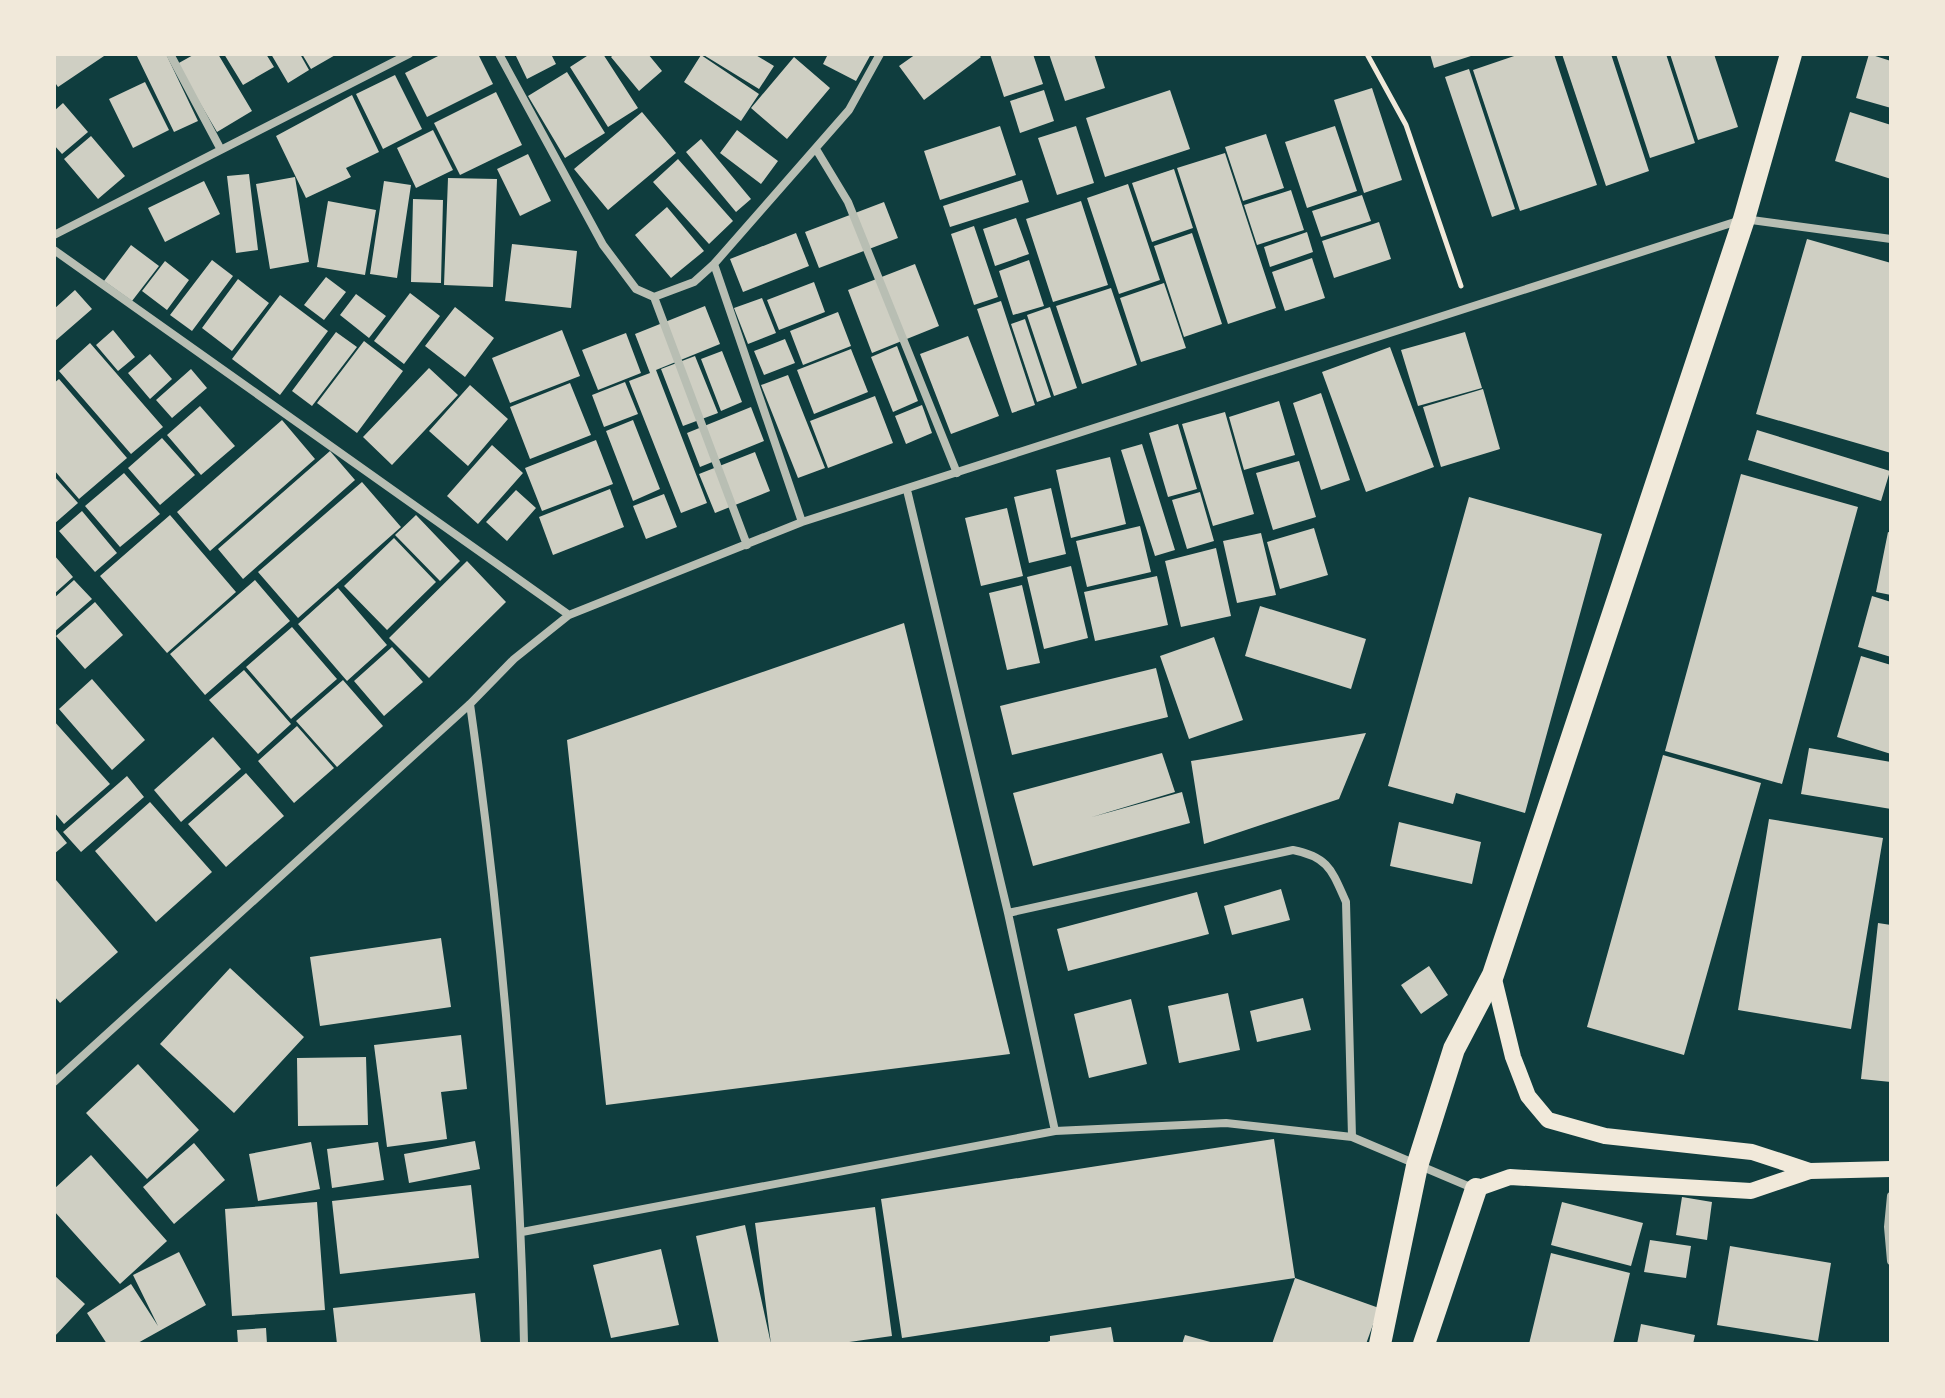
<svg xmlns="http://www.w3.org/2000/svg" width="1945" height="1398" viewBox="0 0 1945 1398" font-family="'Space Grotesk',sans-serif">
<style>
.building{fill:#cfcfc3}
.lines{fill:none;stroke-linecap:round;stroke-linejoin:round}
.path{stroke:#f1e9da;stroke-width:5}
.minor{stroke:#b8beb3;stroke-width:8}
.secondary{stroke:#f1e9da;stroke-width:16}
.trunk{stroke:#f1e9da;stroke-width:22}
</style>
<rect width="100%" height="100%" fill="#0f3d3e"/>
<path class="building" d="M54,54H107L58,87L54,81Z
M136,54H166L198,121L174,132Z
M195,54H218L252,111L217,132L177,64Z
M224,54H266L274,67L243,85Z
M271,54H300L309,70L288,83Z
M302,54H337L311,69Z
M442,54H478L493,84L427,117L405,73Z
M515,54H551L556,64L527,79Z
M590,54H603L638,108L608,127L570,67Z
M614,54H648L662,71L639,91L611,57Z
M702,54H754L774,66L759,89Z
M828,54H871L856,81L823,64Z
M916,54H978L981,57L924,100L899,66Z
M990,54H1033L1043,84L1004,97Z
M1049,54H1094L1105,88L1065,101Z
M1430,54H1474V55L1434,68Z
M1520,54H1554L1597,185L1520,211L1473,70Z
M1562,54H1611L1649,171L1606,186Z
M1616,54H1666L1695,143L1650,158Z
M1670,54H1714L1738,127L1698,140Z
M1869,54L1891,61V108L1856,98Z
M701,55L759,94L741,121L684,82Z
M794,57L830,88L787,139L751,108Z
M1469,69L1515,209L1492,217L1445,77Z
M567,72L605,133L565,158L528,96Z
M395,75L422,129L383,149L356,94Z
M145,82L169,130L133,148L109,99Z
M1372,88L1402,180L1364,193L1334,100Z
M1044,90L1054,121L1020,133L1010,101Z
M1170,90L1190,149L1105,177L1086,118Z
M496,92L522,145L460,175L434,123Z
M352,95L379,152L346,168L351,177L306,198L276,136Z
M63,103L88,132L62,154L54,145V111Z
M642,112L676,153L608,210L574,169Z
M1850,112L1891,125V179L1835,161Z
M1000,126L1016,175L940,200L924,151Z
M1076,126L1094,183L1057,195L1038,138Z
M1335,126L1357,191L1307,208L1285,142Z
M433,130L453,170L416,188L397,148Z
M737,130L778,161L761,184L720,153Z
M1266,134L1284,188L1243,201L1225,147Z
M91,136L125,176L98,199L64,159Z
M701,139L751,199L736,212L686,152Z
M1225,153L1276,308L1228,324L1177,168Z
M528,154L551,201L520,216L497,169Z
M678,159L733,221L709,244L653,182Z
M1174,169L1193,228L1152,242L1132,183Z
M249,174L258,250L236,253L227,176Z
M295,177L309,262L270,269L256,184Z
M448,178L497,179L493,287L444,285Z
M1022,180L1029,202L950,227L943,206Z
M204,181L220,214L165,242L148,208Z
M384,181L411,185L397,278L370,274Z
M1128,184L1160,280L1119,294L1087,198Z
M1291,190L1304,230L1257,245L1244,205Z
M1362,195L1371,221L1321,237L1312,211Z
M413,199L443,200L441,283L411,282Z
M328,201L376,210L365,275L317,267Z
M1081,201L1108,285L1053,302L1026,219Z
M884,202L898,238L819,268L805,232Z
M667,207L704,251L671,278L635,235Z
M1016,218L1029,254L995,266L983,229Z
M1379,222L1391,259L1334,278L1322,241Z
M974,226L998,297L974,305L951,234Z
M1307,232L1313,252L1270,267L1264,247Z
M796,233L809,266L743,292L730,259Z
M1192,233L1222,324L1184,337L1154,246Z
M1807,239L1891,263V453L1756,414Z
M512,244L577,251L571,308L505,301Z
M131,245L159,266L132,301L104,281Z
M1312,258L1325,298L1285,311L1272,272Z
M212,260L233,276L192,331L170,315Z
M1029,260L1044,306L1013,315L999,271Z
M165,261L189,280L167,310L142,291Z
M915,264L939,326L872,353L848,290Z
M326,277L346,292L324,320L304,305Z
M238,279L269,303L232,351L202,328Z
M814,282L825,312L779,330L767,300Z
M1164,283L1186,348L1141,362L1120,298Z
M1111,288L1137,365L1082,384L1056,306Z
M75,290L92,309L54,342V309Z
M410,293L440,316L404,364L374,341Z
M356,294L386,316L369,338L340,315Z
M280,295L328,331L280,395L232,359Z
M762,298L776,333L748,344L734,308Z
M1001,301L1035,405L1012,413L977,309Z
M705,306L720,344L656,370L707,503L681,513L629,381L650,373L635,334Z
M455,307L494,338L465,377L425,346Z
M1050,307L1077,388L1054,396L1027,315Z
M838,312L851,346L803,365L790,331Z
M1025,319L1051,397L1037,402L1011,324Z
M113,330L135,357L118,371L96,345Z
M562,330L580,376L510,403L492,358Z
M336,332L357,347L312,406L292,391Z
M1465,332L1482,388L1418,406L1401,350Z
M626,333L641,373L598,390L582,350Z
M968,336L999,416L951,434L920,354Z
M785,339L795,363L764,375L754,351Z
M364,341L403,371L357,433L317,403Z
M90,343L163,427L131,454L59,371Z
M897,346L918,401L893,412L871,357Z
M1390,347L1434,467L1366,492L1322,372Z
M851,349L868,392L814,414L797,370Z
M722,351L742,402L721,411L701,359Z
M150,354L172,379L150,399L128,373Z
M695,356L718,413L683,426L661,369Z
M429,368L458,395L392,465L363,437Z
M191,369L207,388L172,418L156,400Z
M788,375L825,468L798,478L761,385Z
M59,379L127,458L79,499L54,470V383Z
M625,382L638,414L604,427L592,395Z
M570,383L591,435L530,459L510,407Z
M470,385L508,419L468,466L429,431Z
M1483,389L1500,449L1441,467L1423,407Z
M1321,393L1350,480L1321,490L1293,403Z
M875,396L893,443L828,468L810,421Z
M1279,401L1295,455L1244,470L1229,417Z
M922,405L932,433L906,444L895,416Z
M200,406L235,446L201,475L167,435Z
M751,407L764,441L700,467L687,433Z
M1225,412L1254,514L1213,526L1182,424Z
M282,420L315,459L210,551L177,512Z
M633,420L660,489L633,501L606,431Z
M1178,424L1197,489L1168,497L1149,433Z
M1757,430L1890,471L1881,501L1748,460Z
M162,438L195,475L160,505L128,468Z
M596,440L613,484L542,511L525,468Z
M1142,444L1175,550L1155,556L1121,450Z
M492,445L523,473L478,524L447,496Z
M330,451L355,480L243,579L218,549Z
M755,452L770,491L715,513L699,474Z
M1110,457L1126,524L1071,538L1056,470Z
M1299,461L1316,517L1273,530L1256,473Z
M124,473L160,514L120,547L85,506Z
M1741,474L1858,507L1782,784L1665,751Z
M54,476L78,503L54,524Z
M362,482L401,527L298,618L258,572Z
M1051,488L1066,554L1029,563L1014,497Z
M610,489L624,527L553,555L539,517Z
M516,490L536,508L507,541L486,522Z
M1200,492L1214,541L1187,549L1172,500Z
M664,494L677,527L646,539L633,506Z
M1469,497L1602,534L1525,813L1456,793L1453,804L1388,786Z
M1007,508L1023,576L981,586L965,518Z
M82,511L117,553L95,572L59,531Z
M170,515L236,592L167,653L100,576Z
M416,515L460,561L440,581L395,535Z
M1140,526L1151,572L1087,587L1076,541Z
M1314,528L1328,575L1280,589L1267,542Z
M1888,532L1891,533V595L1876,592Z
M1261,533L1276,595L1237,603L1223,541Z
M394,538L436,582L387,630L344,586Z
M1216,548L1231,616L1181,627L1165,561Z
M54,555L73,577L54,594Z
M467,561L506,602L429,678L389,638Z
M1071,566L1088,638L1044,649L1027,577Z
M1157,576L1168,625L1095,641L1084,592Z
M74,580L92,599L54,632V598Z
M255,580L290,621L205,695L170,654Z
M1022,585L1040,663L1007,670L989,593Z
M338,588L387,645L347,681L298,624Z
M1872,596L1891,602V657L1858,647Z
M95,602L123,635L85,669L56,636Z
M1260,606L1366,639L1351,689L1245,656Z
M904,623L1010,1054L606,1105L567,740Z
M292,627L337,679L291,719L246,667Z
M1214,637L1243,720L1189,739L1160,656Z
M392,647L423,682L384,716L354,681Z
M1861,656L1891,665V754L1837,737Z
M1156,668L1168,717L1012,755L1000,706Z
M244,670L291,724L258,754L209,700Z
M92,679L145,740L112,770L59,709Z
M343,680L383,726L337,767L296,721Z
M54,721L110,784L64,824L54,812Z
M297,726L334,768L294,803L258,761Z
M1366,733L1339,799L1204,844L1191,761Z
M213,737L241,769L181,822L154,790Z
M1809,748L1891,762V809L1801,794Z
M1162,753L1175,792L1092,817L1182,792L1190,823L1033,866L1013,793Z
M1663,755L1761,783L1684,1055L1587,1027Z
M246,773L284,816L226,867L188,824Z
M127,776L144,797L81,852L63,832Z
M150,802L212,872L156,922L95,851Z
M1769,819L1883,838L1851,1029L1738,1010Z
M1399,822L1481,842L1472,884L1390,866Z
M54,827L67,843L54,854Z
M56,880L118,952L60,1003L54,996Z
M1281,889L1290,920L1232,935L1224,906Z
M1197,892L1209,934L1068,971L1057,929Z
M1878,923L1891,925V1082L1861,1079Z
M441,938L451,1007L320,1026L310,957Z
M1429,966L1448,995L1421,1014L1401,985Z
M230,968L304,1037L234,1113L160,1044Z
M1228,993L1240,1050L1179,1063L1168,1006Z
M1303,998L1311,1030L1257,1042L1250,1011Z
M1131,999L1147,1064L1089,1078L1074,1014Z
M461,1035L467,1089L441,1092L447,1139L387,1147L374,1045Z
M366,1057L368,1125L298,1126L297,1058Z
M138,1064L199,1130L147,1179L86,1113Z
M1274,1139L1295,1278L902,1338L881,1199Z
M475,1141L480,1169L409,1183L404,1154Z
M311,1142L320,1189L258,1201L249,1154Z
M378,1142L384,1180L332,1188L327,1149Z
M194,1143L225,1180L174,1224L143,1187Z
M91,1155L167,1241L120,1284L54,1211V1189Z
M471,1185L479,1258L340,1274L332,1201Z
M1682,1197L1712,1202L1707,1240L1676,1235Z
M317,1202L325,1310L232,1316L225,1209Z
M1562,1202L1643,1223L1631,1266L1551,1245Z
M875,1207L892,1336L835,1344H771L755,1223Z
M745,1225L771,1344H719L696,1236Z
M1650,1240L1691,1246L1686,1278L1644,1272Z
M1730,1246L1831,1263L1818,1341L1717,1325Z
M661,1249L679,1325L611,1338L593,1265Z
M179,1252L206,1305L136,1344H107L87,1313L131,1284L158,1326L133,1275Z
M1551,1253L1630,1273L1613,1344H1529Z
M54,1275L85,1304L54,1337Z
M1295,1278L1379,1308L1366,1344H1272Z
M475,1293L481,1344H337L333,1308Z
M1641,1324L1695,1335L1693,1344H1637Z
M1111,1327L1114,1344H1041L1050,1341V1336Z
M266,1328L267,1344H238L237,1330Z
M1185,1335L1214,1343V1344H1182Z"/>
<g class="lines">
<path class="path" d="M1367,54L1406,125L1461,286"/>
<path class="minor" d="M170,54L220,148
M499,54L603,245L636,289L654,297L694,282L714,264L849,110L880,54
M816,149L848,202L957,473
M54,235L409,54
M54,250L569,615
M714,264L802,522
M654,297L747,545
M907,490L1008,913L1055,1131
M470,704C500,916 520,1130 524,1344
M1008,913L1293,850C1329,857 1332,871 1346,902L1352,1137
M54,1082L470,704L514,659L569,615L802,522L1744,219L1891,239
M1891,1196L1888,1227L1891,1261
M522,1232L1055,1131L1226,1123L1352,1137L1475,1189"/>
<path class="secondary" d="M1493,975L1513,1057L1528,1096L1548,1120L1605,1136L1752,1152L1810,1171
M1476,1189L1510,1177L1751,1191L1810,1171L1891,1169"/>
<path class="trunk" d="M1380,1344L1417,1166L1454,1049L1493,975L1744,219L1791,54
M1424,1344L1476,1189"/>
</g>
<rect width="1945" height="1398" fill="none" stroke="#f1e9da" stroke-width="112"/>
</svg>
